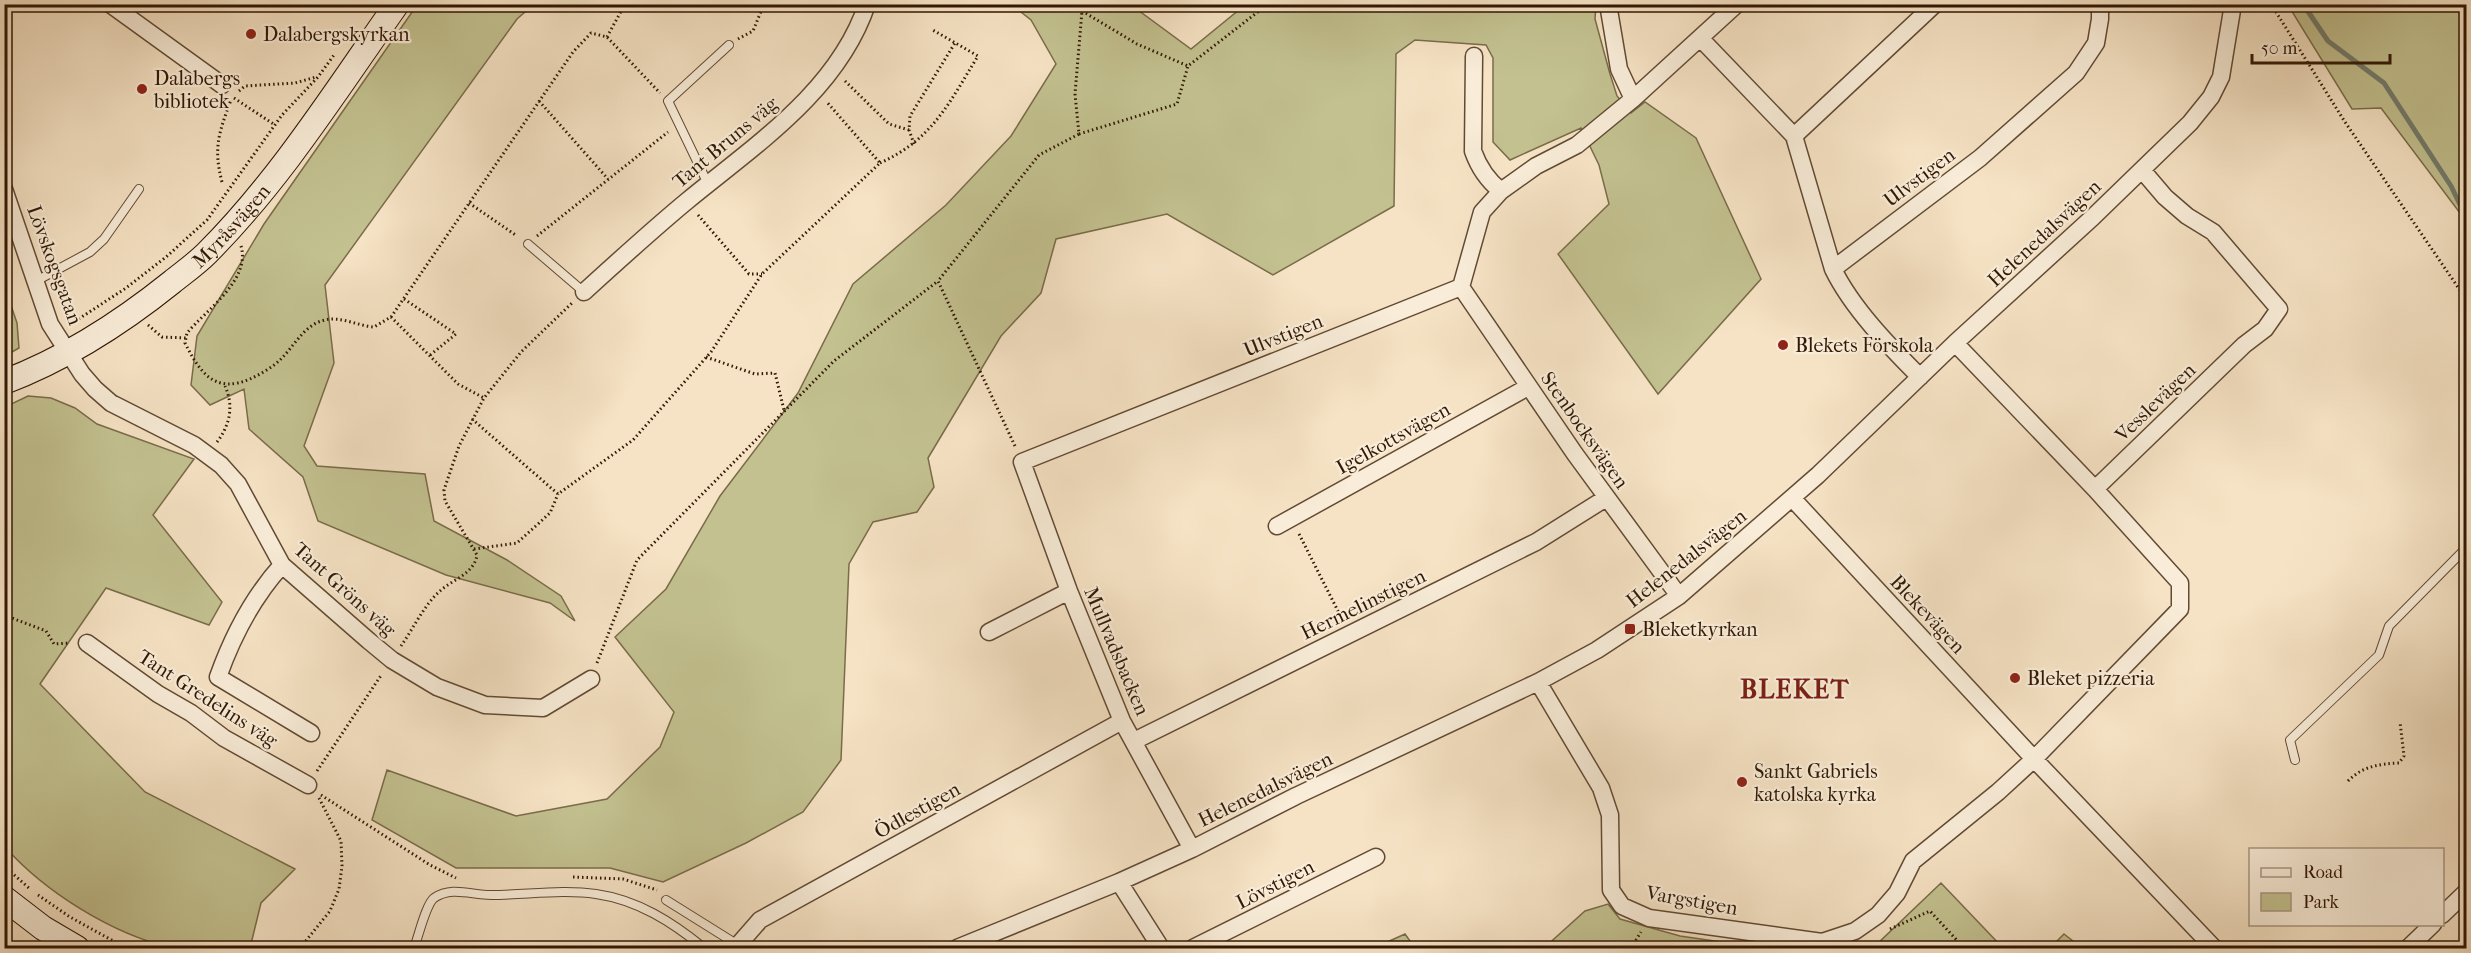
<svg xmlns="http://www.w3.org/2000/svg" width="2471" height="953" viewBox="0 0 2471 953" font-family="'IM FELL French Canon',serif">
<style>
.green{fill:#c3c190;stroke:#7a6c4a;stroke-width:1.5}
.lines{fill:none;stroke-linecap:round;stroke-linejoin:round}
.stream{stroke:#727b6c;stroke-width:5}
.lane-casing{stroke:#624a34;stroke-width:10}
.street-casing{stroke:#624a34;stroke-width:19}
.secondary-casing{stroke:#311704;stroke-width:26}
.path{stroke:#311704;stroke-width:3;stroke-dasharray:1.5 3;stroke-linecap:butt}
.lane{stroke:#f9edd9;stroke-width:8}
.street{stroke:#f9edd9;stroke-width:16}
.secondary{stroke:#f9edd9;stroke-width:24}
.poi-dot{fill:#8f2418;stroke:#f9edd9;stroke-width:2}
.labels{text-anchor:middle;stroke-width:4.5;stroke-linejoin:round;paint-order:stroke}
.poi-label{font-size:20px;fill:#311704;stroke:#f9edd9;text-anchor:start}
.street-label{font-size:20px;fill:#311704;stroke:#f9edd9}
.district-label{font-size:26px;font-weight:bold;letter-spacing:1.5px;fill:#7a1f14;stroke:#f9edd9}
</style>
<rect width="100%" height="100%" fill="#f6e3c5"/>
<filter id="stains"><feTurbulence type="fractalNoise" baseFrequency=".00333" numOctaves="4"/><feColorMatrix values="0 0 0 0 .2 0 0 0 0 .09 0 0 0 0 .02 0 0 0 .5 -.17"/></filter>
<radialGradient id="worn" r=".72"><stop offset=".6" stop-color="#630" stop-opacity="0"/><stop offset="1" stop-color="#630" stop-opacity=".3"/></radialGradient>
<path class="green" d="M417,5H533L517,19L325,285L334,363L304,446L317,466L425,474L434,521L507,560L561,596L575,621L550,603L446,575L318,521L303,477L249,429L244,389L210,405L191,385L197,336L264,224Z
M1012,5H1131L1191,49L1245,5H1596L1595,19L1610,74L1617,96L1631,113L1645,102L1696,138L1761,279L1658,394L1558,254L1609,204L1599,165L1581,128L1510,160L1493,142V58L1486,45L1415,40L1396,54L1394,206L1273,275L1167,214L1056,239L1041,293L1001,336L928,458L934,487L917,512L873,522L849,564L841,760L803,812L746,843L663,882L610,868H456L372,820L387,770L516,816L607,799L660,747L674,712L615,637L666,589L720,496L798,393L853,284L946,205L1011,136L1056,64L1031,20Z
M2288,5H2466V221L2381,108L2352,109Z
M5,288L17,323L19,348L5,356Z
M28,396L51,398L75,408L97,424L194,459L153,515L222,602L209,625L106,588L40,684L145,792L295,869L261,903L250,948C229,949 192,953 172,948C112,934 45,892 5,847V407Z
M1941,883L2003,948H1865L1877,944Z
M1608,904L1620,919L1680,936L1763,948H1544L1585,911Z
M1405,934L1415,948H1374Z
M2064,934L2082,948H2050Z"/>
<g class="lines">
<path class="stream" d="M2303,4L2328,41L2384,83L2451,186L2466,217"/>
<defs>
<path id="lane" d="M708,184L668,101L729,45
M528,244L584,292
M36,281L90,252L104,239L139,189
M2295,760L2290,740L2379,655L2389,626L2466,548
M666,900L738,945
M414,948C418,938 426,904 434,898C452,886 471,895 491,895C526,895 562,889 596,894C638,900 672,922 704,948"/>
<path id="street" d="M110,4L222,85
M1608,4L1619,69L1633,99
M1701,39L1794,136L1833,269
M1474,56L1473,151C1479,168 1487,180 1501,191
M1794,136L1934,5
M4,189L50,324L82,374L95,389L111,403L194,445L221,465L238,484L282,565L369,641L392,660L437,687L485,705L543,708L591,679
M1461,287L1575,454L1679,596
M584,292C618,261 652,230 687,201C755,145 838,91 867,4
M1920,377C1889,346 1852,308 1833,269L1980,158L2076,73L2096,43L2100,19V4
M2095,489L2244,345L2265,329L2279,309L2213,232L2187,216L2165,197L2142,170
M1792,498L2034,759L2214,948
M1277,526L1528,387
M282,565C252,598 233,635 218,677L311,733
M989,632L1069,591
M87,643L158,694L191,713L224,738L308,785
M1538,682L1601,788L1610,815L1611,890L1622,906L1649,918L1822,942L1855,931L1878,915L1897,893L1913,861L1998,792L2034,759L2180,609V583L2095,489L1955,343
M1134,741L1536,542L1606,498
M1192,849L1122,721L1069,591L1022,462L1461,287L1482,212L1501,191L1536,166L1577,145L1633,99L1737,4
M1119,882L1161,948
M2442,915L2466,892
M744,948L739,944L760,920L1122,721
M957,948L1119,882L1192,849L1296,796L1538,682L1597,650L1679,596L1818,475L1955,343L2093,217L2190,123L2211,97L2221,77L2233,4
M1193,948L1376,857
M2408,948L2433,924"/>
<g id="secondary">
<path id="s1" d="M4,382C65,359 121,323 172,282C183,273 196,264 207,253C280,180 337,89 397,4"/>
<path d="M4,898L43,928L77,948"/>
</g>
</defs>
<use href="#lane" class="lane-casing"/>
<use href="#street" class="street-casing"/>
<use href="#secondary" class="secondary-casing"/>
<path class="path" d="M2271,4L2345,122L2466,299
M1082,11L1137,44L1188,66L1268,4
M607,37L625,4
M738,39L753,31L764,4
M845,81L889,124L909,130
M239,91L245,86L295,83L316,77
M234,98L275,125
M539,101L608,179
M1079,134L1177,104L1188,66
M914,144L909,130L910,116L955,43
M880,163C933,139 949,103 978,56L931,29
M222,182C213,148 219,132 231,100
M469,203L517,236
M698,215L749,274H762
M537,236L668,132
M241,246C251,280 206,310 187,333L185,343C200,373 215,394 250,379C261,374 273,367 281,359C295,345 305,324 325,320C341,316 358,326 374,327L391,317L458,384L484,398
M404,299L456,334L429,356
M391,317L573,52L591,33L607,37L660,93
M71,324L126,288L166,257L207,220L282,115L318,77L334,55
M148,325L162,337L186,338
M706,357L755,374L775,373L784,410
M472,419L558,494L633,440L711,352L762,274L880,163L826,101
M217,442C230,425 234,406 225,386
M1015,446L938,281L1039,155L1079,134L1075,94L1082,11L1077,4
M1299,534L1342,619
M474,549L517,543L550,513L558,494
M4,615L46,631L54,644L70,643
M401,646C413,629 424,605 440,591C453,579 474,574 477,555L445,501L444,490L459,446L484,398L521,352L572,303
M597,663L637,560L834,361L938,281
M317,771L382,674
M2348,781C2363,766 2379,764 2399,763L2404,756L2400,722
M321,795L430,865L456,878
M4,866L30,889
M573,877L623,879L657,890
M38,895L70,917L126,948
M1890,929L1930,911L1964,948
M300,948L330,911L339,889L342,866L341,841L319,798
M1631,948L1641,932"/>
<use href="#lane" class="lane"/>
<use href="#street" class="street"/>
<use href="#secondary" class="secondary"/>
</g>
<g class="poi-dot">
<circle cx="251" cy="34" r="6"/>
<circle cx="142" cy="89" r="6"/>
<circle cx="1783" cy="345" r="6"/>
<rect x="1624" y="623" width="12" height="12" rx="3"/>
<circle cx="2015" cy="678" r="6"/>
<circle cx="1742" cy="782" r="6"/>
</g>
<g class="labels">
<g class="poi-label">
<text x="263" y="41">Dalabergskyrkan</text>
<text x="154" y="85">Dalabergs<tspan x="154" dy="23">bibliotek</tspan></text>
<text x="1795" y="352">Blekets Förskola</text>
<text x="1642" y="636">Bleketkyrkan</text>
<text x="2027" y="685">Bleket pizzeria</text>
<text x="1754" y="778">Sankt Gabriels<tspan x="1754" dy="23">katolska kyrka</tspan></text>
</g>
<g class="street-label">
<text transform="translate(725 142) rotate(-40)" y="7">Tant Bruns väg</text>
<text transform="translate(1919 177) rotate(-37)" y="7">Ulvstigen</text>
<text dy="7" stroke="none"><textPath href="#s1" startOffset="278">Myråsvägen</textPath></text>
<text transform="translate(2044 233) rotate(-43)" y="7">Helenedalsvägen</text>
<text transform="translate(55 265) rotate(70)" y="7">Lövskogsgatan</text>
<text transform="translate(1283 335) rotate(-22)" y="7">Ulvstigen</text>
<text transform="translate(2155 402) rotate(-44)" y="7">Vesslevägen</text>
<text transform="translate(1585 430) rotate(55)" y="7">Stenbocksvägen</text>
<text transform="translate(1393 438) rotate(-29)" y="7">Igelkottsvägen</text>
<text transform="translate(1686 558) rotate(-38)" y="7">Helenedalsvägen</text>
<text transform="translate(345 589) rotate(42)" y="7">Tant Gröns väg</text>
<text transform="translate(1363 604) rotate(-26)" y="7">Hermelinstigen</text>
<text transform="translate(1928 614) rotate(47)" y="7">Blekevägen</text>
<text transform="translate(1117 651) rotate(67)" y="7">Mullvadsbacken</text>
<text transform="translate(208 698) rotate(33)" y="7">Tant Gredelins väg</text>
<text transform="translate(1265 789) rotate(-26)" y="7">Helenedalsvägen</text>
<text transform="translate(917 810) rotate(-29)" y="7">Ödlestigen</text>
<text transform="translate(1275 884) rotate(-27)" y="7">Lövstigen</text>
<text transform="translate(1692 900) rotate(10)" y="7">Vargstigen</text>
</g>
<g class="district-label">
<text x="1795" y="698">BLEKET</text>
</g>
</g>
<rect width="2471" height="953" fill="none" stroke="#f6e3c5" stroke-width="24"/>
<rect x="6" y="6" width="2459" height="941" fill="none" stroke="#311704" stroke-width="3"/>
<rect x="12" y="12" width="2447" height="929" fill="none" stroke="#311704" stroke-width="1.5"/>
<rect x="2249" y="848" width="195" height="78" fill="#f9edd9" stroke="#a99784" stroke-width="1.5"/>
<rect x="2261" y="868" width="30" height="9" fill="#f9edd9" stroke="#a99784" stroke-width="1.5"/>
<text x="2303" y="878" font-size="18" fill="#311704">Road</text>
<rect x="2261" y="893" width="30" height="18" fill="#c3c190" stroke="#a99784" stroke-width="1.5"/>
<text x="2303" y="908" font-size="18" fill="#311704">Park</text>
<path d="M2252 54v9h138v-9" fill="none" stroke="#311704" stroke-width="3"/>
<text x="2261" y="54" font-size="18" fill="#311704" stroke="#f9edd9" stroke-width="4.5" paint-order="stroke">50 m</text>
<rect width="100%" height="100%" filter="url(#stains)"/>
<rect width="100%" height="100%" fill="url(#worn)"/>
</svg>
